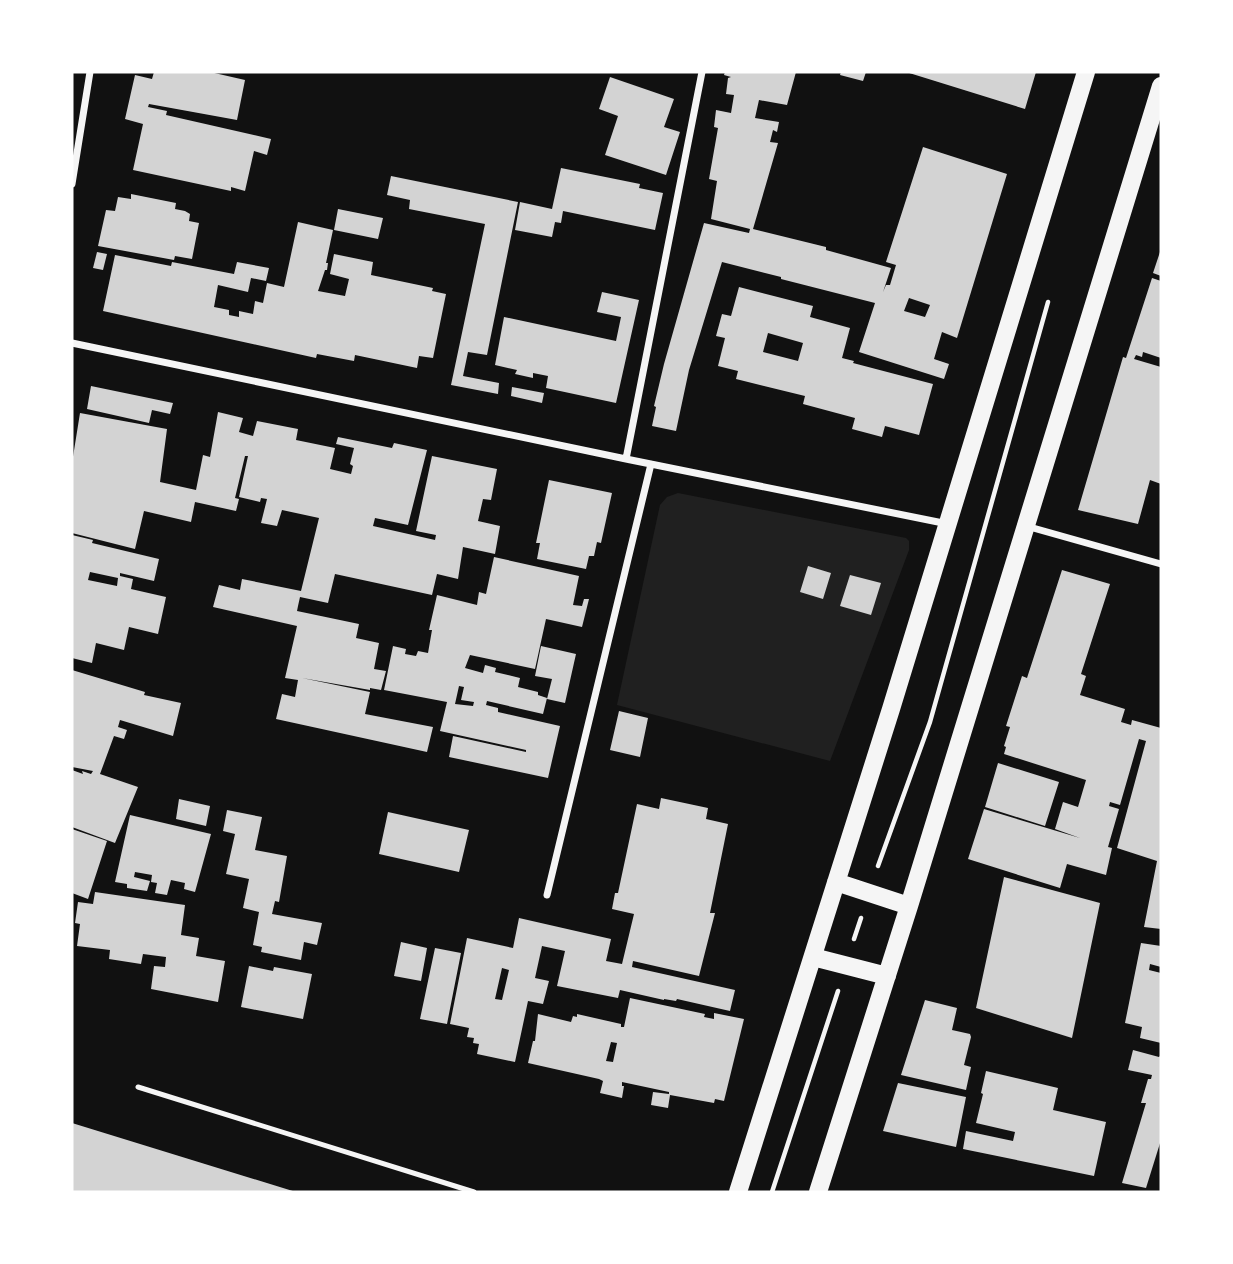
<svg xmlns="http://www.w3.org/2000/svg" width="1233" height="1264" viewBox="0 0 1233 1264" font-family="Quicksand,sans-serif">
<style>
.green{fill:#202020}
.building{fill:#d3d3d3;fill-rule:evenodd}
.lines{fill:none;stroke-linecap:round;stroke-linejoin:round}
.path{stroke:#f5f5f5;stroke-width:4.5}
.service{stroke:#f5f5f5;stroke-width:5}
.minor{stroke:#f5f5f5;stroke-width:7}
.primary{stroke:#f5f5f5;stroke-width:18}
</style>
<rect width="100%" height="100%" fill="#111"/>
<path class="green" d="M678,493L906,538L909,541V550L830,761L617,705L660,505L667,497Z"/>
<path class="building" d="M154,72H210L245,80L237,120L149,104L148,107L167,111L166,115L271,139L267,155L254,151L245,191L231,187V191L133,170L143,124L125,119L135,75L152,79Z
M725,72H796L787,105L759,100L755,118L779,122L777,132L773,130L770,142L778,143L753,229L826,247V250L891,268L883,292L886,285H890L896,265L886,262L923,147L1007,174L957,338L942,332L934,359L949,364L944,379L859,352L875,303L781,279V277L722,262L689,370L676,431L652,426L656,407L654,406L664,364L704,223L749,233L750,229L711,219L717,181L709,179L718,128L714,127L716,110L731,113L734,95L726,94L728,78L731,77L724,75ZM909,298L930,305L925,317L904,311Z
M841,72H866L863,81L840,75Z
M906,72H1036L1025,109Z
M610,77L674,99L664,127L680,132L666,175L605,155L618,116L599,109Z
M561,168L640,184L639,188L663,193L655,230L563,211L561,223L555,222L552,237L515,230L520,202L552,209Z
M391,176L518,202L487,355L468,352L463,376L499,383L498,394L451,385L485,224L409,209L410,200L387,195Z
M131,194L176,203L175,209L185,211L190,214L189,221L199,223L192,259L175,256L174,260L98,246L106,210L115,211L118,197L131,199Z
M338,209L383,218L378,239L334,230Z
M298,222L333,230L326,263H328L327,270H325L318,291L345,296L349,279L330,274L334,254L373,262L371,275L433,288L432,291L446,294L433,358L419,356L417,368L355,355L354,361L317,354L316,358L103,311L115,255L171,266L172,262L234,274L237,262L269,268L266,281L251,278L248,292L218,285L214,307L229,310V315L239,317V311L253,314L255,301L263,303L267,283L284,287Z
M1161,249V276L1153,273Z
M97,252L107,254L103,270L93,268Z
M1152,278L1161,281V358L1143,352L1142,357L1136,355L1134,359L1161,367V484L1150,480L1138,524L1078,510L1123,357L1126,358Z
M739,287L813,306L810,317L850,328L842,358L854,361L853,363L933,384L919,435L885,426L882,437L852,429L855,418L803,404L805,396L736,379L738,371L718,366L725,338L716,336L722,314L731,316ZM768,333L803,343L798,361L763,352Z
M602,292L639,300L616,403L546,388L548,376L533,373V378L515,374L517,370L495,365L504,317L616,341L621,317L597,312Z
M91,386L173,403L170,414L152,410L149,423L87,409Z
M512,387L544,393L542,403L511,396Z
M218,412L243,418L239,432L253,436L257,421L298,429L296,440L335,448L330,469L351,474L353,466L350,464L354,448L336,444L338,437L392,448L394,443L427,450L408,525L375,518L373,526L435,540L436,535L416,531L432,456L497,469L491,500L483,499L478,521L500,526L495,554L463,547L458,579L437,574L432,595L335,574L328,603L300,597L298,606L297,611L359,624L356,638L379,643L374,669L386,671L381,690L370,688V690L302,678L370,692L365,714L433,727L427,752L276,719L282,694L295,697L298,680L285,678L297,626L213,607L219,585L240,590L242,579L301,591L319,518L282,510L277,526L261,523L267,499L261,498L260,502L239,497L248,456H245L235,498L239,499L236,511L195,502L191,522L144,511L135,549L72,533V463L80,413L167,429L160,482L196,490L203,455L210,457Z
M549,480L612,493L601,543L597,542L594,556H589L586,569L537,559L540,543H536Z
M72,535L93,540L92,543L159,559L154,581L120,573V576L133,579L131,589L166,597L158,634L129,627L124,650L96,643L92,663L72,658ZM90,572L118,578L117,586L88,580Z
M494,557L579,576L573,605L582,606L584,599H589L582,627L546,619L535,669L470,655L465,668L483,673L485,665L496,668L495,672L520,678L518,687L538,692V695L547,698L543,714L487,701L486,705L498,708V712L560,726L548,778L449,757L453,736L526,752V750L440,731L447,702L384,690L393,646L406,649L405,654L416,656L418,651L428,653L432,630H429L437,595L477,605L479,592L486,594ZM459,686L464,687L461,700L474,702L473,706L455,704Z
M808,566L831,573L823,599L800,592Z
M1062,570L1110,584L1081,674L1086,676L1080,695L1125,709L1121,722L1131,725L1132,720L1161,728V929L1144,927L1157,861L1117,848L1146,741L1139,739L1120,805L1110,802L1109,806L1119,809L1108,847L1112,848L1106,875L1067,864L1060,888L968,859L984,809L1080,838L1055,829L1063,802L1078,807L1086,780L1004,754L1006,747L1004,746L1010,727L1006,726L1022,676L1027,678Z
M850,575L881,583L871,615L840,606Z
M541,646L576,654L565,703L547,699L552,679L535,676Z
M72,670L145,692L144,695L181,703L173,736L120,720L118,727L127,730L124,739L114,736L100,774L138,787L115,843L72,827V770L83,774L82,771L91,774L93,771L72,767Z
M619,711L648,718L640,757L610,750Z
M998,763L1059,782L1045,826L985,807Z
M661,798L708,808L706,819L728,824L710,913H715L699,976L633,961L632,967L735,990L730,1011L677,999L676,1001L664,999V1000L620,990L618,998L557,986L565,951L542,946L535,978L549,981L543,1004L528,1001L515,1062L477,1054L479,1044L473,1043L474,1038L467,1037L469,1028L450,1024L467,938L513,948L519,918L611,939L606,961L622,964L634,914L612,909L615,893H618L637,804L659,809ZM502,968L509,970L502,1000L495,999Z
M179,799L210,806L206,826L176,819Z
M227,810L262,817L255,850L287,856L279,902L275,901L272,914L322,923L317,945L304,942L301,960L261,952L262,947L253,945L259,912L243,908L249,879L226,874L235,834L223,831Z
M388,812L469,830L459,872L379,854Z
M130,815L211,834L195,892L184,889L185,883L171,880L167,895L155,893L157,883L151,882L152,875L135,872L134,877L150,881L147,891L127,888V884L115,882Z
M72,829L107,841L88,899L72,893Z
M1004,877L1100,903L1072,1038L976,1008Z
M95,892L185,905L181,935L199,938L196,956L225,961L218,1002L151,989L154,966L165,967L166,957L143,954L141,964L109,959L110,950L77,946L80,924L75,923L78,902L93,904Z
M401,942L427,948L421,981L394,976Z
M1141,943L1161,946V967L1150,964L1149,970L1161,973V1043L1140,1038L1142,1027L1125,1023Z
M435,948L461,953L447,1024L420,1019Z
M249,966L273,971L274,967L312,974L303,1019L241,1007Z
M630,998L705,1014L704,1017L714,1019V1013L744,1019L724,1101L715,1099L714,1103L670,1095L668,1108L651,1105L653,1092L669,1094V1092L622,1082V1086H624L622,1098L600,1093L603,1081L599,1079L528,1063L533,1041H535L538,1014L571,1022L573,1016L577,1017V1014L621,1024V1027H624ZM611,1042L617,1043L613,1062L606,1061Z
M925,1000L957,1008L952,1030L970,1034L971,1037L964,1065L971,1067L966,1090L901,1075Z
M1133,1050L1159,1057L1161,1055V1140L1146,1188L1122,1183L1146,1103H1141L1148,1079H1151L1152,1075L1128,1070Z
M986,1071L1058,1088L1053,1110L1106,1122L1094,1176L963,1149L966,1131L1013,1141L1015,1132L976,1123L983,1094L981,1093Z
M898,1083L966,1097L956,1147L883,1131Z
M72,1123L296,1192H72Z"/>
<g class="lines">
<path class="path" d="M878,866L930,722L1048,302
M854,939L861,918
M772,1192L838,991"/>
<path class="service" d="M138,1087L474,1192"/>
<path class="minor" d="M72,184L90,72
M72,343L626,459L948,524
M626,459L702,72
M1026,526L1161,564
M547,895L651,464"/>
<path class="primary" d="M836,882L909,906
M813,957L887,976
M738,1192L891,709L1086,72
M818,1192L909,906L1161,86"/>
</g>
<rect width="1233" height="1264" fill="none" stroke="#ffffff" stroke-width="147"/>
</svg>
